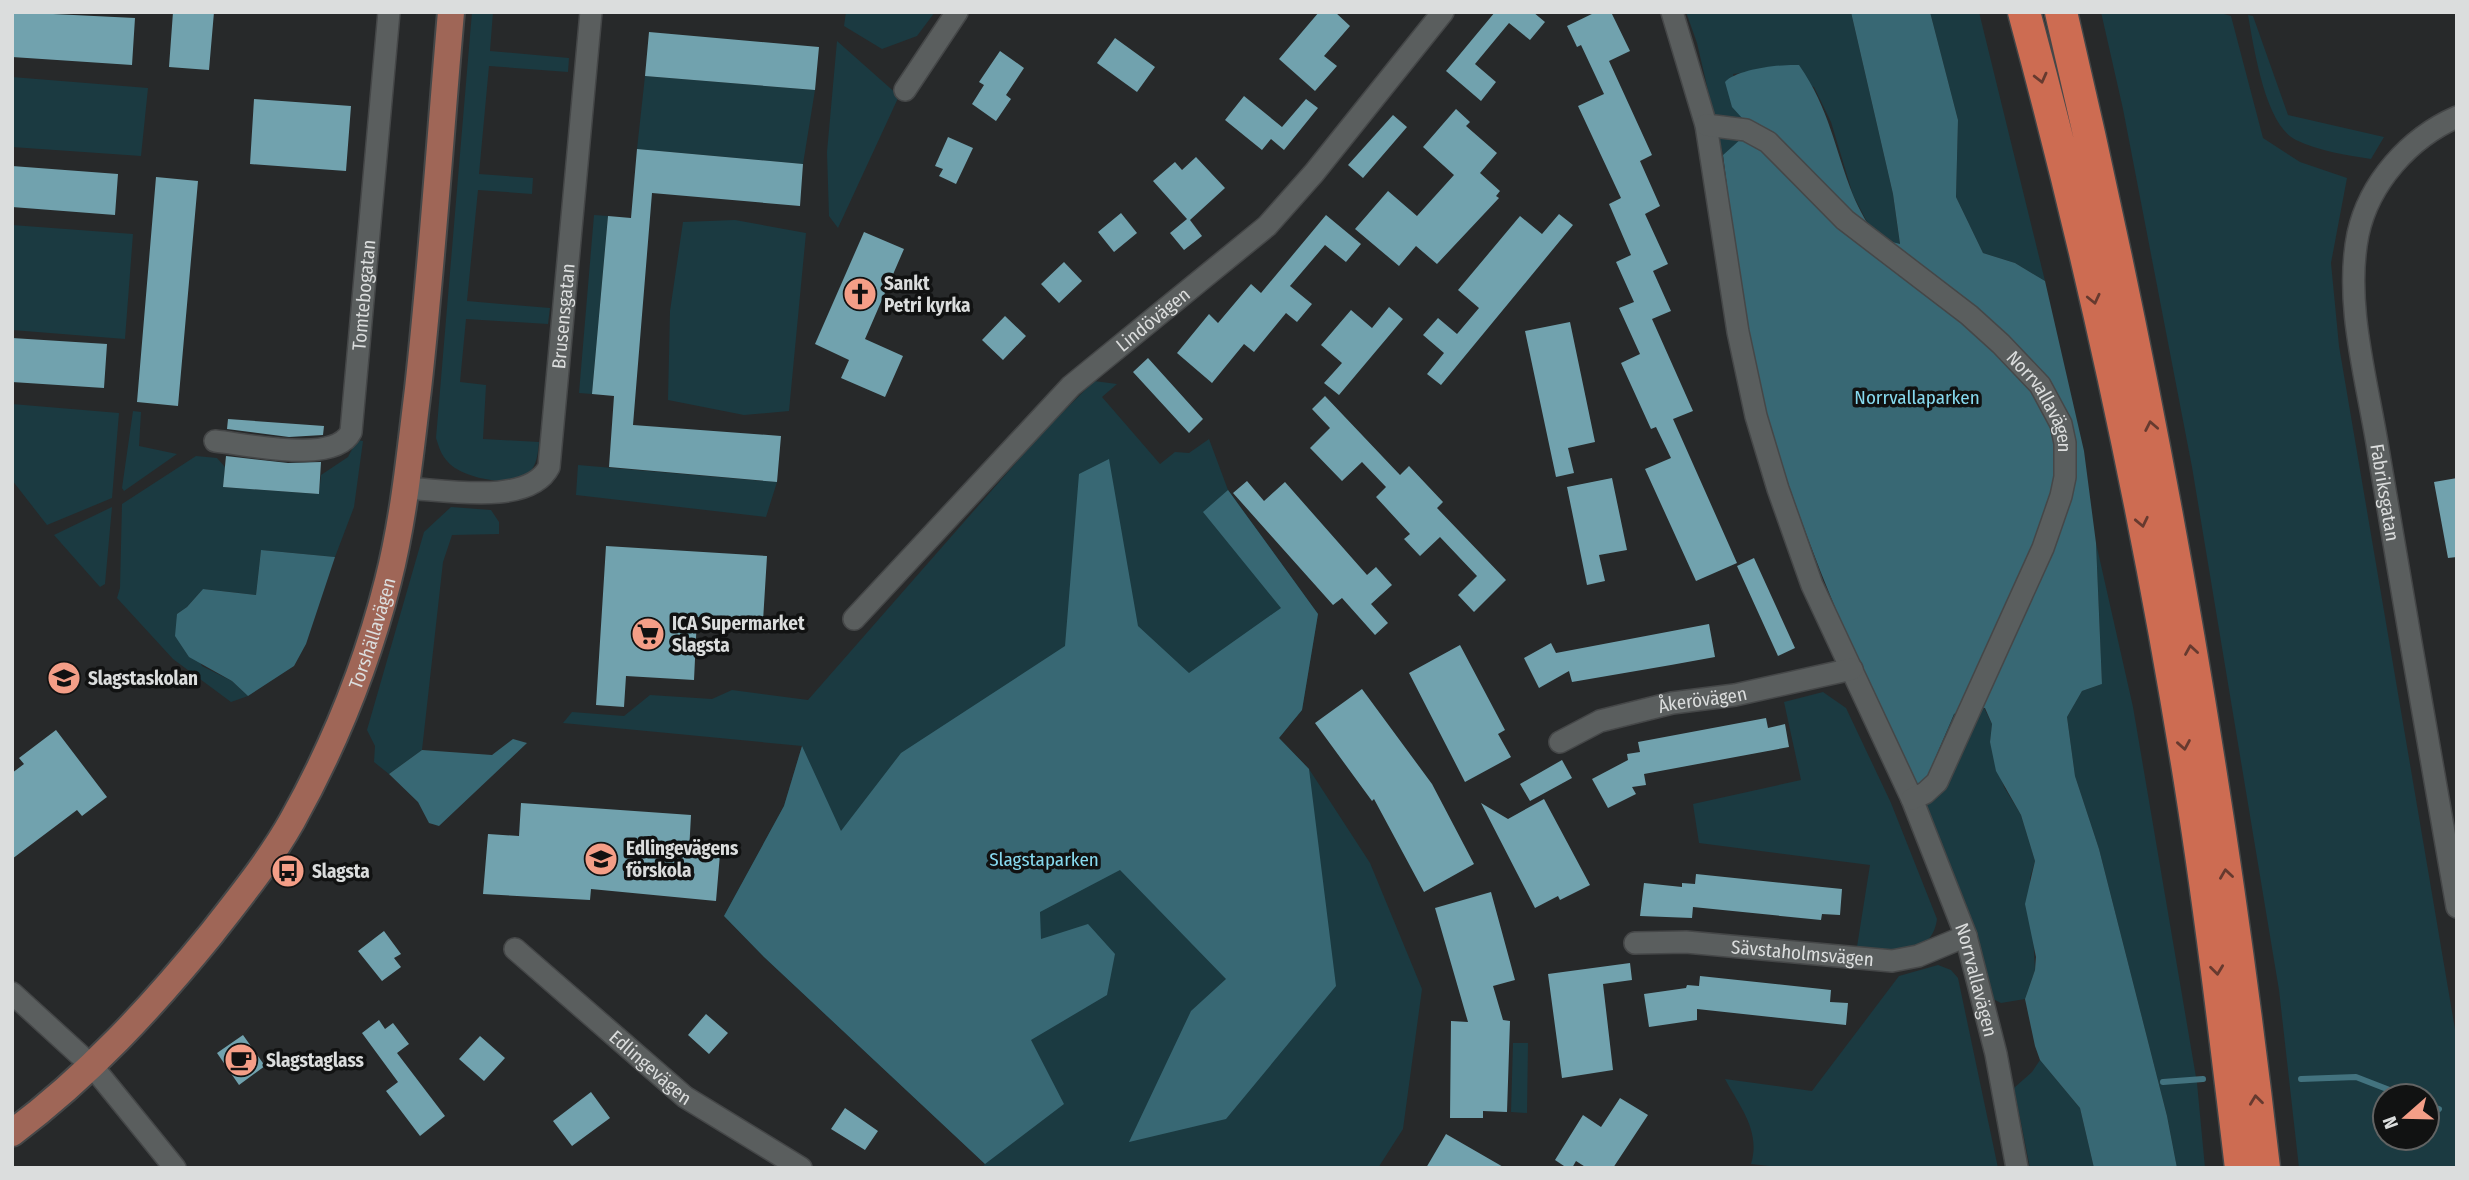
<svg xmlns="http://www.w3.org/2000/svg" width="2469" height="1180" viewBox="0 0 2469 1180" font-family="'Fira Sans Condensed',sans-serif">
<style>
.green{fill:#1b3a41;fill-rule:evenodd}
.forest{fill:#386874}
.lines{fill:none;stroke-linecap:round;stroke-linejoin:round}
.stream{stroke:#43737f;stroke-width:6}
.building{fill:#71a2ae}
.minor-casing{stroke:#454748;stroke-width:24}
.major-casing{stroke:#454748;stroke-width:30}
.highway-casing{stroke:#454748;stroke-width:35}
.minor{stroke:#5a5e5e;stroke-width:21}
.major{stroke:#9f6657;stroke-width:26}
.highway{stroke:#cd6c52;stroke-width:32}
.oneway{stroke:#663a2f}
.labels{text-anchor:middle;stroke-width:7;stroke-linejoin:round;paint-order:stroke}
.poi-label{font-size:19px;font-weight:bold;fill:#dbdddd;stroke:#111212;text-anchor:start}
.street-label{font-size:19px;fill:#dbdddd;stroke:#111212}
.park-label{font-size:19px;fill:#87daef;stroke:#111212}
</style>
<rect width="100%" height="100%" fill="#27292a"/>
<path class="green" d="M472,12H493L490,51L569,58L568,72L489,66L479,174L533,178L532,194L478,190L467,301L550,308L548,324L466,319L460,382L486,385L483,439L539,442C538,453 537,465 529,473C514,489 461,478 448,462C441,455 439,447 436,438Z
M846,12H935L917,36L882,49L844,26Z
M1686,12H1851L1893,194L1900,245L1876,239L1853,195L1831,122L1814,87L1753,72L1733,74L1752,130L1723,155L1697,43Z
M1930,12H1979L2045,281L2015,263L1983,253L1956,197L1958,120Z
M2101,12H2217L2231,16L2263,138L2300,162L2347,178L2331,263L2339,346L2457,1041V1168H2299L2279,990L2192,467L2123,109ZM2385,1096H2427V1138H2385Z
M2248,15L2253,16L2288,115L2384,137L2371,159C2347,155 2318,151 2296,140C2265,125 2254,48 2248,15Z
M837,41L899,96L838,228L829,216L827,152Z
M645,76L815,90L803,164L637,149Z
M12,77L148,88L141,156L12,147Z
M594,215L608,216L592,394L579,393Z
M735,220L806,233L789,411L744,415L668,400L670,311L683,222Z
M12,225L133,234L125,339L12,330Z
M1094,381L1117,384L1102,397L1160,464L1175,452L1189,453L1209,439L1228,490L1318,614L1302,710L1279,738L1309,769L1370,863L1422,989L1403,1129L1378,1168H982L985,1164L764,957L724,916L784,806L802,746L563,723L572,712L624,716L650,695L712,699L732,690L808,700L1042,433Z
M12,404L119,413L112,498L47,525L12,480Z
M133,411L141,412L139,446L177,454L124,491L122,488Z
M357,440L363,441L354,507L335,557L261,550L256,595L203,589L187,607L177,614L202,666L232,681L248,696L231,702L173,659L117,598L120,588L122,504L196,456L217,458L225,467L223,487L319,494L321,475L348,457Z
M578,465L777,482L766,517L576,495Z
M112,507L105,584L100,587L54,535Z
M451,507L491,510L499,522V534L452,535L443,562L422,750L389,774L374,762L375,746L367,730L424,532Z
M2096,543L2133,707L2197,1083L2205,1168H2177L2167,1116L2099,849L2075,776L2067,717L2082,691L2102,684Z
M1823,692L1846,708L1891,803L1937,919C1932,958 1887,956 1856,953L1870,865L1699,843L1693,804L1801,780L1784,702Z
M1970,707L1984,708L1992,724L1990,742L2004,787L2021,815L2035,861L2030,878L2035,970L2025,999L2001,1003L1993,999L1912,783L1923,787C1937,764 1942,738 1954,714Z
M1938,965L1951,970L1958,978L1998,1168H1787L1751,1164C1761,1131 1740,1107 1725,1079L1812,1091L1899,976Z
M1513,1043H1528L1527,1113L1511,1112Z
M2040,1060L2080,1108L2094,1168H2030L2014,1088L2032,1072Z"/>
<path class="forest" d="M1851,12H1930L1958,120L1956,197L1983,253L2015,263L2045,281L2084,451L2096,543L2102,684L2082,691L2067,717L2075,776L2099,849L2167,1116L2177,1168H2094L2080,1108L2040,1060L2035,1046L2025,999L2035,970L2036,957L2025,904L2035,861L2021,815L1996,771L1990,742L1992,724L1985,708L1970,707L1954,714L1923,787L1912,783C1859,665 1805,547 1769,422C1743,335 1735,244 1723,155L1752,129L1732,107L1725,82C1737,69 1781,64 1799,65C1830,110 1834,147 1853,195C1859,210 1868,224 1876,238L1900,244L1893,194Z
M1109,459L1138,626L1189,673L1281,608L1203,512L1228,490L1318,614L1302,710L1279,738L1309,769L1336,986L1226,1119L1129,1142L1191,1011L1226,979L1120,870L1040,912L1041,939L1088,924L1115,954L1107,995L1031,1040L1064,1104L985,1164L764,957L724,916L784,806L802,746L841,831L901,753L1065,646L1079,474Z
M261,550L335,557L306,644L294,666L248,696L232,681L189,657L175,636L177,614L187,607L203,589L256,595Z
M513,739L527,743L439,826L429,823L418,802L389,774L422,750L492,755Z"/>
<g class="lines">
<path class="stream" d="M2301,1079L2356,1077L2405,1096
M2163,1082L2203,1079
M2427,1105L2439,1109"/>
</g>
<path class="building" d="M12,12L135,18L132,65L12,57Z
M173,12H214L209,70L169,67Z
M1319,12H1335L1350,26L1324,56L1337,66L1315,91L1279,59Z
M1495,12H1533L1545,22L1530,40L1509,23L1475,64L1496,82L1481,101L1446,71Z
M1596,12H1611L1630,51L1609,61L1652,155L1640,161L1660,206L1645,214L1668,264L1653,271L1671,311L1652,319L1693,411L1673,419L1737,563L1696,581L1645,469L1671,458L1656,427L1651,429L1621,363L1640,354L1619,308L1634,302L1616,262L1631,255L1609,204L1621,198L1578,106L1604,94L1581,45L1577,47L1567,26Z
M649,32L819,47L815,90L645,76Z
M1115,38L1155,67L1137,92L1097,63Z
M1000,51L1024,68L1006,95L1011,99L996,121L972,104L984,85L979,82Z
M1244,96L1282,127L1306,99L1318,108L1284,150L1271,139L1262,150L1225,120Z
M254,99L351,106L346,171L250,164Z
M1456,109L1470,122L1466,126L1497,153L1480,173L1500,191L1496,196L1499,198L1437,264L1416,246L1399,266L1355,229L1388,191L1417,216L1454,175L1423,147Z
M1393,115L1407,127L1363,178L1348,165Z
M948,137L973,148L956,184L939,176L943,169L935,166Z
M637,149L803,164L800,206L652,193L633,425L781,436L777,482L609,467L614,396L592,394L608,216L631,218Z
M1196,157L1225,188L1190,220L1202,236L1184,250L1170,233L1187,219L1153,181L1175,162L1182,170Z
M12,166L118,174L115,215L12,207Z
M156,177L198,181L178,406L137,402Z
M1121,213L1137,233L1114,252L1098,232Z
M1559,214L1573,225L1441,385L1427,374L1444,353L1423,335L1438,318L1457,334L1479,308L1458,290L1520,216L1542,234Z
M1326,215L1361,244L1346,262L1325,245L1290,286L1312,304L1297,322L1286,313L1254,352L1244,344L1212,383L1177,353L1209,314L1218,323L1251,284L1261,293Z
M864,232L904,249L865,339L903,356L885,397L841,378L849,360L815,344Z
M1064,262L1082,281L1059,303L1041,284Z
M1389,307L1403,319L1339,395L1324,383L1342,363L1321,345L1351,310L1372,328Z
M1005,316L1026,336L1003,360L982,340Z
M1570,322L1595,442L1568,448L1574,473L1556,477L1525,331Z
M12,338L107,344L104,388L12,382Z
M1148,358L1203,419L1189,433L1133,372Z
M1325,396L1400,475L1409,466L1443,502L1437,508L1506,580L1474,612L1458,595L1477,576L1440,537L1420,556L1404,539L1410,534L1376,497L1386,487L1362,462L1342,481L1310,448L1330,428L1312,409Z
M228,419L324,426L323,435L289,437L227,429Z
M226,456L288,463L321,462L319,494L223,487Z
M1612,478L1627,550L1599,555L1605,581L1587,585L1567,487Z
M2457,478V557L2448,558L2434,482Z
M1247,481L1264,501L1285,482L1367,575L1376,567L1392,585L1371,604L1388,623L1375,635L1342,598L1333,605L1233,493Z
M606,546L767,556L763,621L697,617L694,680L626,676L624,707L596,705Z
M1754,558L1795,648L1778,656L1737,566Z
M1709,624L1715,657L1671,665L1572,682L1569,671L1539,688L1524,658L1551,643L1556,653Z
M1460,645L1505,730L1498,734L1511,757L1465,782L1409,673Z
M1362,689L1432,784L1474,864L1424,892L1374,799L1372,801L1315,723Z
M1766,718L1768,728L1785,724L1789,747L1644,774L1646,785L1632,787L1636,794L1608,808L1592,779L1628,760L1627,754L1640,752L1638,742Z
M56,730L107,797L82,816L77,810L12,859V773L24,764L19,758Z
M1562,760L1572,778L1530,801L1520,784Z
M1544,799L1590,885L1560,900L1558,896L1535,908L1481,803L1508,819Z
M521,803L691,815L689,852L720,854L716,901L591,889L590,900L483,894L488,834L519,836Z
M1696,874L1842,889L1840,915L1822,914L1821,920L1693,907L1692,918L1640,916L1644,883L1682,887V883L1695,884Z
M1491,892L1515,980L1493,986L1503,1020L1510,1021L1507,1112L1483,1111V1118H1450L1451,1021L1468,1022L1435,908Z
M384,931L401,954L394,958L401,967L382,981L358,951Z
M1630,963L1632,980L1603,984L1613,1070L1562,1078L1548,974Z
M1700,976L1831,990L1830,1002L1848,1003L1846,1025L1697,1009V1020L1649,1027L1644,994L1686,988L1687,985L1699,986Z
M706,1014L728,1033L709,1054L688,1035Z
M379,1020L385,1029L393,1023L409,1044L397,1053L445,1116L420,1136L386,1091L398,1082L362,1033Z
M243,1035L265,1066L239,1085L217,1053Z
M480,1036L505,1058L484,1081L459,1059Z
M591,1092L610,1118L572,1146L553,1121Z
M1620,1098L1648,1115L1613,1168H1587L1576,1161L1572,1168H1567L1555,1160L1583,1115L1601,1127Z
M845,1108L878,1131L865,1150L831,1129Z
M1446,1134L1505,1168H1426Z"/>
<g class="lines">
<defs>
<g id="minor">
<path id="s1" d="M1672,12L1706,125L1738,332L1756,416L1778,489L1812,585L1912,799L1966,936L1996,1054L2017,1168"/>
<path d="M905,90L957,12"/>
<path id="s2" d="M2457,117C2409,138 2369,183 2358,234C2344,303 2367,380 2378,449C2403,602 2431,754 2457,907"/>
<path id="s3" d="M1706,125L1746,130L1768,142L1845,220L1969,315L2001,344L2040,385L2061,424L2065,443V477L2061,496L2043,548L1937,782L1925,793L1912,799"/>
<path id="s4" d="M215,441C247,444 334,465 351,432L389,12"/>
<path id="s5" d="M406,488C445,490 529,506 549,467L591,12"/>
<path id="s6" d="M854,619L1071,386L1267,226L1314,173L1443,12"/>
<path id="s7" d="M1560,742L1600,721L1672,703L1735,695L1852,669"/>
<path id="s8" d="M1635,943L1686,942L1892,961L1918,956L1966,936"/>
<path id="s9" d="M515,949L685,1097L801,1168"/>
<path d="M12,993L93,1067L175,1168"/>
</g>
<g id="major">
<path id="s10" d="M12,1133C88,1076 152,1007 212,933C240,897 270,860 292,821C334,746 367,664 388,581C404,518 410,453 418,389C432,264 440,138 451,12"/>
</g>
<path id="highway" d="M2024,12C2091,259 2146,511 2187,763C2209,898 2225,1033 2241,1168
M2061,12C2151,393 2220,779 2264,1168"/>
</defs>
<use href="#minor" class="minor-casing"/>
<use href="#major" class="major-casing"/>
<use href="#highway" class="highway-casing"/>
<use href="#minor" class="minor"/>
<use href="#major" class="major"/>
<use href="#highway" class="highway"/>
</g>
<defs><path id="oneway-chevron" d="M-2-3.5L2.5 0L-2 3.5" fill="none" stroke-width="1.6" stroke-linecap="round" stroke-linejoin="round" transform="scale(1.75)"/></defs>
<g class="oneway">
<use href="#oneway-chevron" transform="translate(2041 78) rotate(76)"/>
<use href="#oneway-chevron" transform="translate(2094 299) rotate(77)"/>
<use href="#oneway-chevron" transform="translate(2151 426) rotate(-101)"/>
<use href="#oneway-chevron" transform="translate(2142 522) rotate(78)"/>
<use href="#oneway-chevron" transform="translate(2191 650) rotate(-99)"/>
<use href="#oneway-chevron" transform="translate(2184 745) rotate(80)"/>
<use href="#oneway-chevron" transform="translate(2226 874) rotate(-98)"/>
<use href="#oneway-chevron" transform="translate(2217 970) rotate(83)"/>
<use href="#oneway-chevron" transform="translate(2256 1100) rotate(-97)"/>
</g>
<defs>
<symbol id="church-disc" viewBox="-11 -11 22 22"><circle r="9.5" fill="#f49e87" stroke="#111212"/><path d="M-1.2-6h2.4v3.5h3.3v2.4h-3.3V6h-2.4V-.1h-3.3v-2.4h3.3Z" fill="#111"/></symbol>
<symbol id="supermarket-disc" viewBox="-11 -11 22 22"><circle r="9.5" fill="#f49e87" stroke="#111212"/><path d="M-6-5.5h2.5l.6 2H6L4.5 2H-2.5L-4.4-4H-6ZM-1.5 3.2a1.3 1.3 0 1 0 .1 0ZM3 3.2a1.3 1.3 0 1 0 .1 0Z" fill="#111"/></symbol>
<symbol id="school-disc" viewBox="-11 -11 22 22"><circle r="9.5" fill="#f49e87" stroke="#111212"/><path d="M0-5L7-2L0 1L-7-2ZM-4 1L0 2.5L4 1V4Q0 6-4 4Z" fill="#111"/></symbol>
<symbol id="bus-disc" viewBox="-11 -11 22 22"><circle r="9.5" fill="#f49e87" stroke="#111212"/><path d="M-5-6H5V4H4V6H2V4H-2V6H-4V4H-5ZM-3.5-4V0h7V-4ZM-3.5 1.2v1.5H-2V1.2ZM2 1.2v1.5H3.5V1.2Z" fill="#111"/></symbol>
<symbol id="cafe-disc" viewBox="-11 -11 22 22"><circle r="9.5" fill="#f49e87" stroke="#111212"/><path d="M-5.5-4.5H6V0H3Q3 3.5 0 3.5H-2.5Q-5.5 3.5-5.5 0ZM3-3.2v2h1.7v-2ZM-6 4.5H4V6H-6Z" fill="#111"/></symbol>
</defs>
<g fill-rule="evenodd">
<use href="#church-disc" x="841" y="275" width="38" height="38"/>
<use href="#supermarket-disc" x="629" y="615" width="38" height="38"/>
<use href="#school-disc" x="45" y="659" width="38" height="38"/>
<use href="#school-disc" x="582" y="840" width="38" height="38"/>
<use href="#bus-disc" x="269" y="852" width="38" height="38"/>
<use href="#cafe-disc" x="222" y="1041" width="38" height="38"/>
</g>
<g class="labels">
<g class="poi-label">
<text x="884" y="290">Sankt<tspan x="884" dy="22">Petri kyrka</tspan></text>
<text x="672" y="630">ICA Supermarket<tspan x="672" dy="22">Slagsta</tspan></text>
<text x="88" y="685">Slagstaskolan</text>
<text x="626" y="855">Edlingevägens<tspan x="626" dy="22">förskola</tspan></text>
<text x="312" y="878">Slagsta</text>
<text x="266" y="1067">Slagstaglass</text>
</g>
<g class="street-label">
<text dy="7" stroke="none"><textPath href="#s4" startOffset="280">Tomtebogatan</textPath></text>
<text dy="7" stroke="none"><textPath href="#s5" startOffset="303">Brusensgatan</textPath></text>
<text dy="7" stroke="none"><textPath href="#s6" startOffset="424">Lindövägen</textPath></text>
<text dy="7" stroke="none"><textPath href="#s3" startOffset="446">Norrvallavägen</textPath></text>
<text dy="7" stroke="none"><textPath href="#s2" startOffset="420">Fabriksgatan</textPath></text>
<text dy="7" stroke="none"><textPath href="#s10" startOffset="626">Torshällavägen</textPath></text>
<text dy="7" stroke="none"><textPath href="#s7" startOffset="150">Åkerövägen</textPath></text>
<text dy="7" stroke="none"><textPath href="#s8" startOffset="168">Sävstaholmsvägen</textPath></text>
<text dy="7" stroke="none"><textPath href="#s1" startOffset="1020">Norrvallavägen</textPath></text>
<text dy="7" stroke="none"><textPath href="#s9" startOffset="180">Edlingevägen</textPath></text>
</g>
<g class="park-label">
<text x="1917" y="404">Norrvallaparken</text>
<text x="1044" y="866">Slagstaparken</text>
</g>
</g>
<rect width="2469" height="1180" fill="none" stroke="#dbdddd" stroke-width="28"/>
<g transform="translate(2406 1117) rotate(250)"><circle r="33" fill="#111212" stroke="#626363" stroke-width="2"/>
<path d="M0-5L12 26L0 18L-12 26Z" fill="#f49e87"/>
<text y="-10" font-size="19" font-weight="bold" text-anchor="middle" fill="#dbdddd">N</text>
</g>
</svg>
